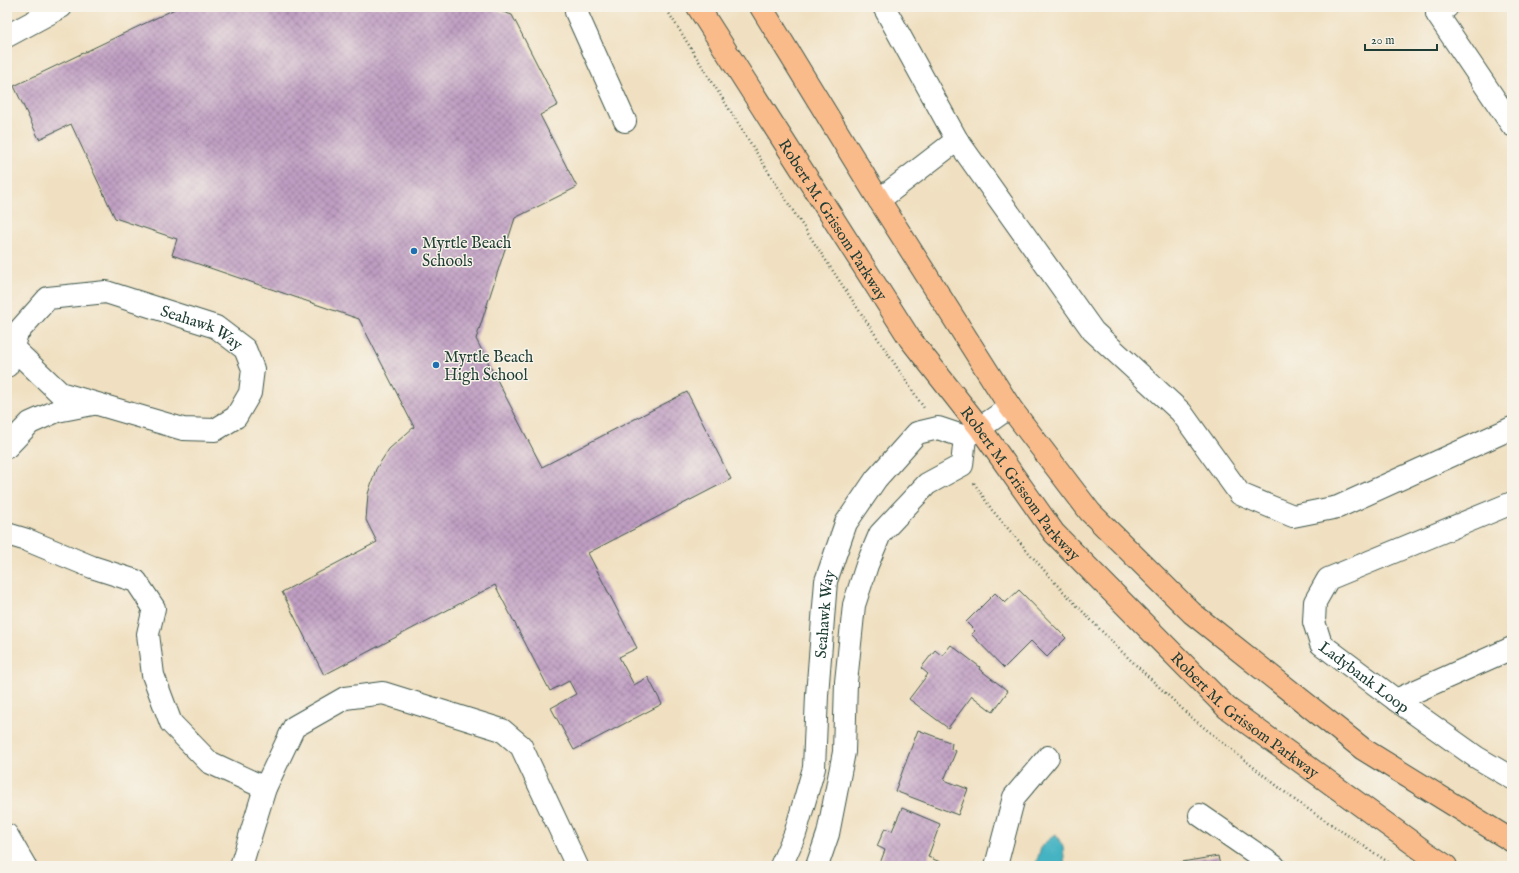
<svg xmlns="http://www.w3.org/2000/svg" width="1519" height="873" viewBox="0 0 1519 873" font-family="'IM FELL English',serif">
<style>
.water{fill:#45b3c2;stroke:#32787b}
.building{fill:url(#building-cross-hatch)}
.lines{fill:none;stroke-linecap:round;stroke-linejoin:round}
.minor-casing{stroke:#3e5549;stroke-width:24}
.major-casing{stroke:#3e5549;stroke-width:24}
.path{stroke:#3e5549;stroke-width:2.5;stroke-dasharray:1 3;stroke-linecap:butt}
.minor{stroke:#fff;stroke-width:22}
.major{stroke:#fabb8b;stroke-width:22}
.poi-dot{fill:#1f6fb2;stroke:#f7f3e8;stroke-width:1.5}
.labels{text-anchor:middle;stroke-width:3;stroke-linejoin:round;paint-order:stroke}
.street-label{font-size:16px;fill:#1f3d34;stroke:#f7f3e8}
.poi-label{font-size:16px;fill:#1f3d34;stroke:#f7f3e8;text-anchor:start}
</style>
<defs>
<pattern id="building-cross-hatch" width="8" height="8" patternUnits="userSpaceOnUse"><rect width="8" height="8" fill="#bf9ec3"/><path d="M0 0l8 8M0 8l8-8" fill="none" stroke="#9b829f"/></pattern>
</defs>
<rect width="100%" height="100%" fill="#f7f3e8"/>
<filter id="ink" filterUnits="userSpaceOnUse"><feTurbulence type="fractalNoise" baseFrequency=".025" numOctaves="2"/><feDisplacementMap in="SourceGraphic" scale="8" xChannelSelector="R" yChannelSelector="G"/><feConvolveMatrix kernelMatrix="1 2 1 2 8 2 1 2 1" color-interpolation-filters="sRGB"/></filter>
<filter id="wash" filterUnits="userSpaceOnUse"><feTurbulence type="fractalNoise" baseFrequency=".012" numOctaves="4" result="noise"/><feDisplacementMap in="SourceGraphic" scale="16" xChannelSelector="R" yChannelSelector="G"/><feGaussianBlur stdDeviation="0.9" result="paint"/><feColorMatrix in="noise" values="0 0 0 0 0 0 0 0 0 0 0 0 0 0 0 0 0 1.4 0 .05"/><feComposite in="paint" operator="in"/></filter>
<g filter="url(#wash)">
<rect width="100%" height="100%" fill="#f0e0c1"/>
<path class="water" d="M1056,834L1063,847L1065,866H1035L1042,845Z"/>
<g id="blocks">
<path class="building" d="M179,7H488L512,15L558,105L540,115L577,187L515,218L476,339L542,467L687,392L731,479L588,553L637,648L619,657L634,685L648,677L662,704L574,750L551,708L576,694L569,681L550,691L495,585L324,675L282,592L377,542L366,520L368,494L376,469L389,449L414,427L359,319L172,255L177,239L115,218L71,124L39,139L14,86Z
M1019,590L1066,638L1047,657L1031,641L1004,668L971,634L975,631L966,622L995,593L1005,603Z
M951,645L980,667L979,669L1008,691L993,712L972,696L948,728L909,699L928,674L921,668L935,650L942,656Z
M918,730L952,743L951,749L956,751L944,780L968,789L958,815L895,791Z
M902,808L940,824L928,857L950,866H879L885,850L877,846L885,828L892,831Z
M1218,856L1220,866H1164V865Z"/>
</g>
</g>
<g filter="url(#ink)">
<use href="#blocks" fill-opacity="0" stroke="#3e5549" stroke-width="1"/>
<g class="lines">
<defs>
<g id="minor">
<path d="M579,7L576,12L625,121"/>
<path d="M884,7L957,140L1093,331L1181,412L1240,494L1293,516L1338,507L1512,428"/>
<path d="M1447,7L1437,14L1512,125"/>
<path d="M7,36L61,7"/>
<path d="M879,200L957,140"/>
<path id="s1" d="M7,366L17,333L48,298L106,292L216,327L245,349L253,369L250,393L236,417L215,430L183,429L60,393L13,348"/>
<path d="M7,447L30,423L57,411L93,404"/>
<path id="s2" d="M1512,503L1328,579L1315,602L1314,622L1321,644L1396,700L1476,757L1512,778"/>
<path d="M7,534L27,540L92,567L136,581L154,608L148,634L153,675L171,723L209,762L265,788"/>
<path d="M1396,700L1512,648"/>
<path d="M1200,815L1274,866"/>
<path d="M7,835L25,866"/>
<path d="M241,866L265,788L294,727L345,698L383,693L502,730L521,746L577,866"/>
<path id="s3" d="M781,866L795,834L814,768L817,695L826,581L846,523L876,479L917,433L938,428L965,437L980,428L1010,407"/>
<path d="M817,866L828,834L844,752L846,682L854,605L867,565L880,534L927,484L962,465L965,437"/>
<path d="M996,866L1014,797L1048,757"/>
</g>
<g id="major">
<path id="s4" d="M698,7L910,339L980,428L1054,533L1227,708L1425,852L1446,866"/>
<path d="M761,7L879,200L1010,407L1090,512L1192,613L1363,749L1512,841"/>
</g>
</defs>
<use href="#minor" class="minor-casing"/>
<use href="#major" class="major-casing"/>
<path class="path" d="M665,7L795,214L924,408
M974,483L992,510L1056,584L1121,651L1192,718L1296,801L1394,866"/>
<use href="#minor" class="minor"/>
<use href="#major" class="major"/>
</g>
</g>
<g class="poi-dot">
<circle cx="414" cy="251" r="4"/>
<circle cx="436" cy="365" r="4"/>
</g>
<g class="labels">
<g class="street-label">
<text dy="6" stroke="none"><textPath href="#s4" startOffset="252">Robert M. Grissom Parkway</textPath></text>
<text dy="6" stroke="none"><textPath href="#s1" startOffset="242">Seahawk Way</textPath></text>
<text dy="6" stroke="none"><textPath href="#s4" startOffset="576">Robert M. Grissom Parkway</textPath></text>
<text dy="6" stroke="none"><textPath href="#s3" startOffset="258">Seahawk Way</textPath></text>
<text dy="6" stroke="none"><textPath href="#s2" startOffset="323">Ladybank Loop</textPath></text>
<text dy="6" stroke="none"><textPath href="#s4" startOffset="900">Robert M. Grissom Parkway</textPath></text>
</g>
<g class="poi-label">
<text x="422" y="248">Myrtle Beach<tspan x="422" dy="18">Schools</tspan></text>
<text x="444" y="362">Myrtle Beach<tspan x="444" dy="18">High School</tspan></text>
</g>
</g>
<rect width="1519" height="873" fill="none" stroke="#f7f3e8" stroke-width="24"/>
<path d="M1365 44v6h72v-6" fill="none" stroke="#1f3d34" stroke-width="2"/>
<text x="1371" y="44" font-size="12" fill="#1f3d34" stroke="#f7f3e8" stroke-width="3" paint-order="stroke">20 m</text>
</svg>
